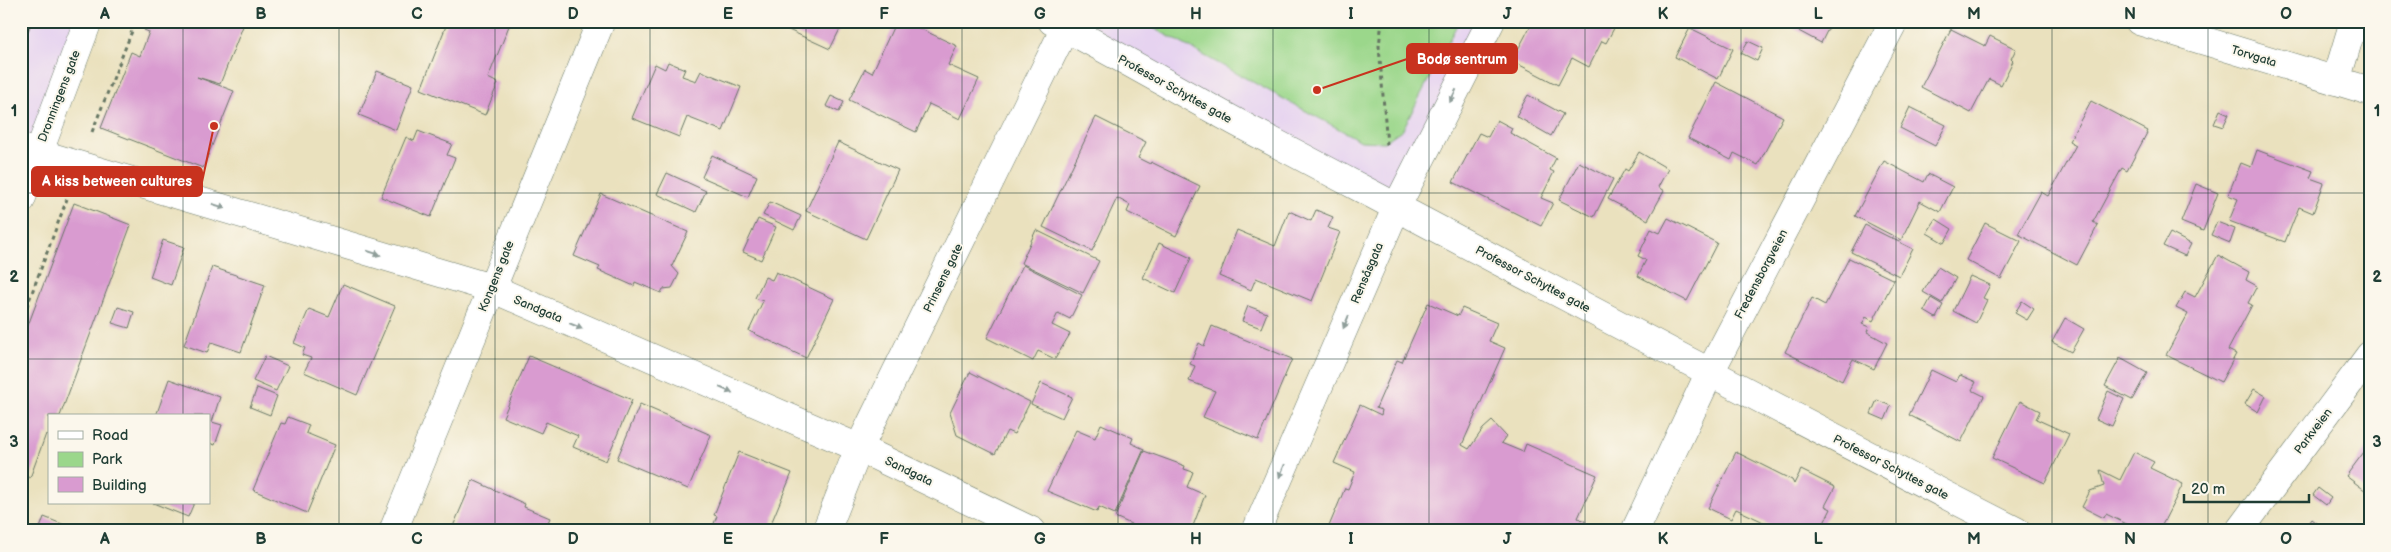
<svg xmlns="http://www.w3.org/2000/svg" width="2391" height="552" viewBox="0 0 2391 552" font-family="'Balsamiq Sans',sans-serif">
<style>
.built{fill:#e6d3f0}
.green{fill:#9bd78b;stroke:#5d8a60}
.building{fill:#d99bd0}
.lines{fill:none;stroke-linecap:round;stroke-linejoin:round}
.minor-casing{stroke:#667664;stroke-width:29}
.path{stroke:#667664;stroke-width:3;stroke-dasharray:4 4;stroke-linecap:butt}
.minor{stroke:#fff;stroke-width:28}
.oneway{fill:#8f9e9a}
.grid{fill:none;stroke:#1f3d34;stroke-width:1;stroke-opacity:0.55}
.labels{text-anchor:middle;stroke-width:4;stroke-linejoin:round;paint-order:stroke}
.street-label{font-size:12px;fill:#1f3d34;stroke:#fbf7ec}
.leader{fill:none;stroke:#c8321e;stroke-width:2}
.callout-dot{fill:#c8321e;stroke:#fbf7ec;stroke-width:2}
.callout{fill:#c8321e;stroke:#c8321e;stroke-width:2}
.callout-label{font-size:14px;text-anchor:middle;font-weight:bold;fill:#fff}
.neatline{fill:none;stroke:#1f3d34;stroke-width:2}
.grid-label{font-size:16px;text-anchor:middle;font-weight:bold;fill:#1f3d34}
</style>
<rect width="100%" height="100%" fill="#fbf7ec"/>
<filter id="ink" filterUnits="userSpaceOnUse"><feTurbulence type="fractalNoise" baseFrequency=".02" numOctaves="2"/><feDisplacementMap in="SourceGraphic" scale="10" xChannelSelector="R" yChannelSelector="G"/><feConvolveMatrix kernelMatrix="1 2 1 2 8 2 1 2 1" color-interpolation-filters="sRGB"/></filter>
<filter id="wash" filterUnits="userSpaceOnUse"><feTurbulence type="fractalNoise" baseFrequency=".0096" numOctaves="4" result="noise"/><feDisplacementMap in="SourceGraphic" scale="20" xChannelSelector="R" yChannelSelector="G"/><feGaussianBlur stdDeviation="1.12" result="paint"/><feColorMatrix in="noise" values="0 0 0 0 0 0 0 0 0 0 0 0 0 0 0 0 0 1.4 0 .05"/><feComposite in="paint" operator="in"/></filter>
<g filter="url(#wash)">
<rect width="100%" height="100%" fill="#eae1be"/>
<path class="built" d="M21,21H88L21,200Z
M1052,21H1491L1397,206Z"/>
<path class="green" d="M1145,21H1459L1403,129L1384,142L1361,141L1148,25Z"/>
<g id="blocks">
<path class="building" d="M21,21H32L21,49Z
M147,21H245L220,84L197,77L234,91L203,168L101,128L131,52L140,56L149,32L144,30Z
M448,21H511L488,78L498,83L485,115L421,89Z
M769,21H844L830,49Z
M896,21H904L957,46L948,65L979,79L960,119L929,104L916,132L849,100L865,69L872,73Z
M1533,21H1618L1606,43L1602,41L1589,67L1572,58L1558,85L1512,61Z
M1780,21H1832L1821,43Z
M1690,28L1733,49L1718,79L1675,57Z
M1951,29L1985,46L1990,36L2016,49L2011,59L2013,61L2001,85L1989,79L1971,113L1921,87Z
M1748,41L1763,48L1757,61L1741,53Z
M668,62L685,69L682,76L696,81L701,71L741,87L723,131L687,117L679,137L632,118L655,64L665,69Z
M377,71L413,85L396,130L359,115Z
M1716,82L1783,117L1758,165L1734,153L1731,160L1688,138Z
M1528,95L1563,114L1551,136L1516,116Z
M831,96L844,102L839,112L826,106Z
M2091,101L2148,131L2127,171L2122,168L2093,222L2098,225L2077,265L2018,234L2041,192L2048,196L2076,145L2069,141Z
M1910,107L1946,125L1935,146L1900,128Z
M2220,110L2229,114L2223,127L2214,124Z
M1096,117L1146,142L1138,158L1150,164L1151,162L1200,186L1176,236L1127,212L1130,205L1117,198L1092,251L1043,227Z
M1497,120L1512,128L1510,133L1556,158L1550,170L1554,172L1541,198L1553,203L1541,226L1453,182L1479,133L1488,137Z
M418,131L452,144L447,155L455,158L431,217L381,197L406,137L414,141Z
M838,142L898,170L866,239L806,211Z
M2257,150L2313,171L2310,178L2324,183L2313,213L2299,207L2285,242L2229,221L2238,199L2228,195L2241,163L2251,167Z
M1639,152L1668,169L1658,187L1664,191L1648,220L1608,199L1625,169L1628,171Z
M712,155L757,176L748,197L702,177Z
M1884,161L1924,182L1928,174L1953,187L1940,212L1920,201L1901,240L1855,216Z
M1579,162L1613,179L1594,217L1559,200Z
M667,173L706,191L696,212L657,194Z
M2196,184L2218,193L2203,231L2181,222Z
M601,194L688,232L672,266L679,274L672,288L663,289L661,293L635,282L634,286L598,270L600,267L574,256Z
M770,202L801,216L794,230L763,215Z
M74,203L131,225L60,416H49V435L46,434L30,478L21,474V344Z
M1316,210L1333,217L1328,228L1340,232L1312,301L1256,278L1251,290L1219,276L1237,230L1275,246L1289,211L1311,221Z
M1668,218L1717,243L1687,301L1638,276L1646,260L1638,256L1651,229L1660,233Z
M758,219L776,227L761,260L743,252Z
M1936,219L1952,229L1944,243L1927,233Z
M2217,222L2235,229L2230,243L2211,235Z
M1985,223L2021,241L2001,279L1966,260Z
M1865,225L1913,249L1899,276L1851,252Z
M1036,230L1099,261L1083,293L1021,263Z
M2170,233L2191,244L2185,256L2163,246Z
M163,240L184,247L171,285L150,277Z
M1159,243L1191,258L1175,293L1143,278Z
M2218,255L2249,272L2246,280L2257,286L2248,303L2252,305L2228,350L2236,354L2221,382L2166,355L2188,314L2176,308L2185,292L2195,297Z
M1849,258L1894,280L1873,321L1866,317L1862,324L1869,327L1867,332L1887,343L1874,369L1853,359L1842,381L1785,352L1812,298L1825,305Z
M1023,265L1082,295L1070,319L1058,313L1052,325L1070,334L1055,359L1038,351L1033,361L987,338Z
M212,267L265,285L241,352L211,342L207,353L184,345Z
M1938,267L1956,278L1942,303L1923,292Z
M776,272L834,299L806,358L749,331L763,301L755,298L765,277L772,280Z
M1970,276L1990,285L1983,298L1987,300L1976,323L1953,311Z
M343,284L395,306L357,395L304,372L311,358L302,355L305,348L294,343L309,309L329,317Z
M1931,298L1943,305L1936,318L1924,311Z
M2022,301L2034,309L2027,320L2015,313Z
M1428,303L1458,316L1462,308L1497,323L1489,341L1505,348L1462,445L1469,449L1483,429L1492,421L1506,436L1501,443L1523,452L1526,444L1597,475L1578,518L1585,521L1580,531H1327L1345,488L1348,489L1355,472L1334,463L1360,405L1381,415L1382,410L1376,408L1397,360L1402,362Z
M1248,306L1267,313L1261,328L1242,321Z
M118,307L134,312L129,328L112,323Z
M2065,318L2084,329L2071,352L2052,342Z
M1212,326L1292,359L1258,440L1203,417L1215,391L1189,381L1195,366L1190,364L1199,343L1204,346Z
M265,356L288,366L276,391L253,381Z
M529,356L632,400L606,461L573,447L578,436L546,422L541,433L503,417Z
M2120,358L2147,373L2132,400L2105,386Z
M1931,370L1956,382L1960,375L1976,382L1972,390L1984,396L1961,442L1909,415Z
M970,372L1030,402L1014,434L1007,431L995,454L957,435L950,413Z
M169,379L220,397L212,422L222,425L215,445L209,443V416H156Z
M1041,383L1072,397L1062,418L1031,404Z
M257,388L277,396L270,415L250,407Z
M2254,389L2266,396L2258,412L2245,404Z
M2108,391L2124,399L2112,426L2096,419Z
M1877,400L1891,406L1885,420L1871,414Z
M2020,401L2040,411L2036,419L2069,434L2045,483L1992,458Z
M640,404L711,435L688,489L617,459Z
M288,417L309,425L306,433L335,445L307,513L253,490L281,423L285,424Z
M1101,424L1133,438L1131,443L1144,449L1115,514L1099,507L1097,512L1047,491L1076,430L1095,438Z
M2370,444V494L2346,476Z
M1144,451L1185,466L1184,469L1193,472L1187,487L1205,495L1191,531H1135L1130,528L1131,524L1115,517Z
M739,452L792,473L768,531H750L741,527L740,531H725L713,526L717,516L714,515Z
M1736,452L1792,480L1794,484L1801,470L1835,487L1825,506L1831,509L1822,527L1816,524L1813,531H1770L1772,526L1736,509L1731,519L1708,508Z
M2134,452L2154,462L2150,468L2183,484L2159,531H2141L2106,514L2104,518L2082,507L2090,491L2104,486L2100,470L2120,480Z
M473,480L525,504L524,507L550,518L544,531H451Z
M2318,488L2331,498L2326,505L2313,495Z
M153,503H194L188,517Z
M44,517L80,531H39Z
M2311,519L2327,531H2302Z
M1878,524L1892,531H1875Z"/>
</g>
</g>
<g filter="url(#ink)">
<use href="#blocks" fill-opacity="0" stroke="#667664" stroke-width="1"/>
<g class="lines">
<defs>
<path id="minor" d="M1052,21C1119,55 1183,94 1249,129C1504,264 1759,400 2016,531
M2139,21L2370,91
M2336,81L2354,21
M21,148L491,288L859,448L1032,531
M21,200L88,21
M393,531L601,21
M826,531L859,448L1065,28
M1256,531L1397,206L1491,21
M1635,531L1709,374L1894,21
M2239,531L2370,355"/>
</defs>
<use href="#minor" class="minor-casing"/>
<path class="path" d="M1382,21L1379,46L1387,145
M92,132L136,21
M21,322L67,199"/>
<use href="#minor" class="minor"/>
</g>
<defs><path id="oneway-solid" d="M-6-.8H1V-3.2L6.5 0L1 3.2V.8H-6Z" transform="scale(1.25)"/></defs>
<g class="oneway">
<use href="#oneway-solid" transform="translate(1453 96) rotate(117)"/>
<use href="#oneway-solid" transform="translate(219 206) rotate(18)"/>
<use href="#oneway-solid" transform="translate(374 253) rotate(17)"/>
<use href="#oneway-solid" transform="translate(1346 322) rotate(113)"/>
<use href="#oneway-solid" transform="translate(576 326) rotate(23)"/>
<use href="#oneway-solid" transform="translate(726 390) rotate(23)"/>
<use href="#oneway-solid" transform="translate(1282 471) rotate(113)"/>
</g>
</g>
<path class="grid" d="M183,21V416M339,21V531M495,21V531M650,21V531M806,21V531M962,21V531M1118,21V531M1273,21V531M1429,21V531M1585,21V531M1741,21V531M1896,21V531M2052,21V531M2208,21V531M21,193H2370M21,359H2370M183,503V531"/>
<g class="labels">
<g class="street-label">
<text transform="translate(2254 56) rotate(17)" y="4">Torvgata</text>
<text transform="translate(1175 89) rotate(29)" y="4">Professor Schyttes gate</text>
<text transform="translate(59 96) rotate(-69)" y="4">Dronningens gate</text>
<text transform="translate(1367 273) rotate(-67)" y="4">Rensåsgata</text>
<text transform="translate(1761 274) rotate(-62)" y="4">Fredensborgveien</text>
<text transform="translate(496 276) rotate(-68)" y="4">Kongens gate</text>
<text transform="translate(943 278) rotate(-64)" y="4">Prinsens gate</text>
<text transform="translate(1533 279) rotate(28)" y="4">Professor Schyttes gate</text>
<text transform="translate(538 309) rotate(23)" y="4">Sandgata</text>
<text transform="translate(2313 431) rotate(-53)" y="4">Parkveien</text>
<text transform="translate(1891 467) rotate(27)" y="4">Professor Schyttes gate</text>
<text transform="translate(909 471) rotate(26)" y="4">Sandgata</text>
</g>
</g>
<path class="leader" d="M1317 90L1407 59M214 126L202 182"/>
<g class="callout-dot">
<circle cx="1317" cy="90" r="5"/>
<circle cx="214" cy="126" r="5"/>
</g>
<g class="callout">
<rect x="1407" y="44" width="110" height="29" rx="5"/>
<rect x="32" y="167" width="170" height="29" rx="5"/>
</g>
<g class="callout-label">
<text x="1462" y="64">Bodø sentrum</text>
<text x="117" y="186">A kiss between cultures</text>
</g>
<rect width="2391" height="552" fill="none" stroke="#fbf7ec" stroke-width="55"/>
<rect x="48" y="414" width="162" height="90" fill="#fbf7ec" stroke="#a3ada2"/>
<rect x="58" y="431" width="25" height="8" fill="#ffffff" stroke="#a3ada2"/>
<text x="92" y="440" font-size="15" fill="#1f3d34">Road</text>
<rect x="58" y="452" width="25" height="15" fill="#9bd78b" stroke="#a3ada2"/>
<text x="92" y="464" font-size="15" fill="#1f3d34">Park</text>
<rect x="58" y="477" width="25" height="15" fill="#d99bd0" stroke="#a3ada2"/>
<text x="92" y="490" font-size="15" fill="#1f3d34">Building</text>
<path d="M2184 494v8h125v-8" fill="none" stroke="#1f3d34" stroke-width="2.5"/>
<text x="2191" y="494" font-size="15" fill="#1f3d34" stroke="#fbf7ec" stroke-width="4" paint-order="stroke">20 m</text>
<rect x="28" y="28" width="2336" height="496" class="neatline"/>
<g class="grid-label">
<text x="105" y="19">A</text>
<text x="261" y="19">B</text>
<text x="417" y="19">C</text>
<text x="573" y="19">D</text>
<text x="728" y="19">E</text>
<text x="884" y="19">F</text>
<text x="1040" y="19">G</text>
<text x="1196" y="19">H</text>
<text x="1351" y="19">I</text>
<text x="1507" y="19">J</text>
<text x="1663" y="19">K</text>
<text x="1818" y="19">L</text>
<text x="1974" y="19">M</text>
<text x="2130" y="19">N</text>
<text x="2286" y="19">O</text>
<text x="14" y="116">1</text>
<text x="2377" y="116">1</text>
<text x="14" y="282">2</text>
<text x="2377" y="282">2</text>
<text x="14" y="447">3</text>
<text x="2377" y="447">3</text>
<text x="105" y="544">A</text>
<text x="261" y="544">B</text>
<text x="417" y="544">C</text>
<text x="573" y="544">D</text>
<text x="728" y="544">E</text>
<text x="884" y="544">F</text>
<text x="1040" y="544">G</text>
<text x="1196" y="544">H</text>
<text x="1351" y="544">I</text>
<text x="1507" y="544">J</text>
<text x="1663" y="544">K</text>
<text x="1818" y="544">L</text>
<text x="1974" y="544">M</text>
<text x="2130" y="544">N</text>
<text x="2286" y="544">O</text>
</g>
</svg>
